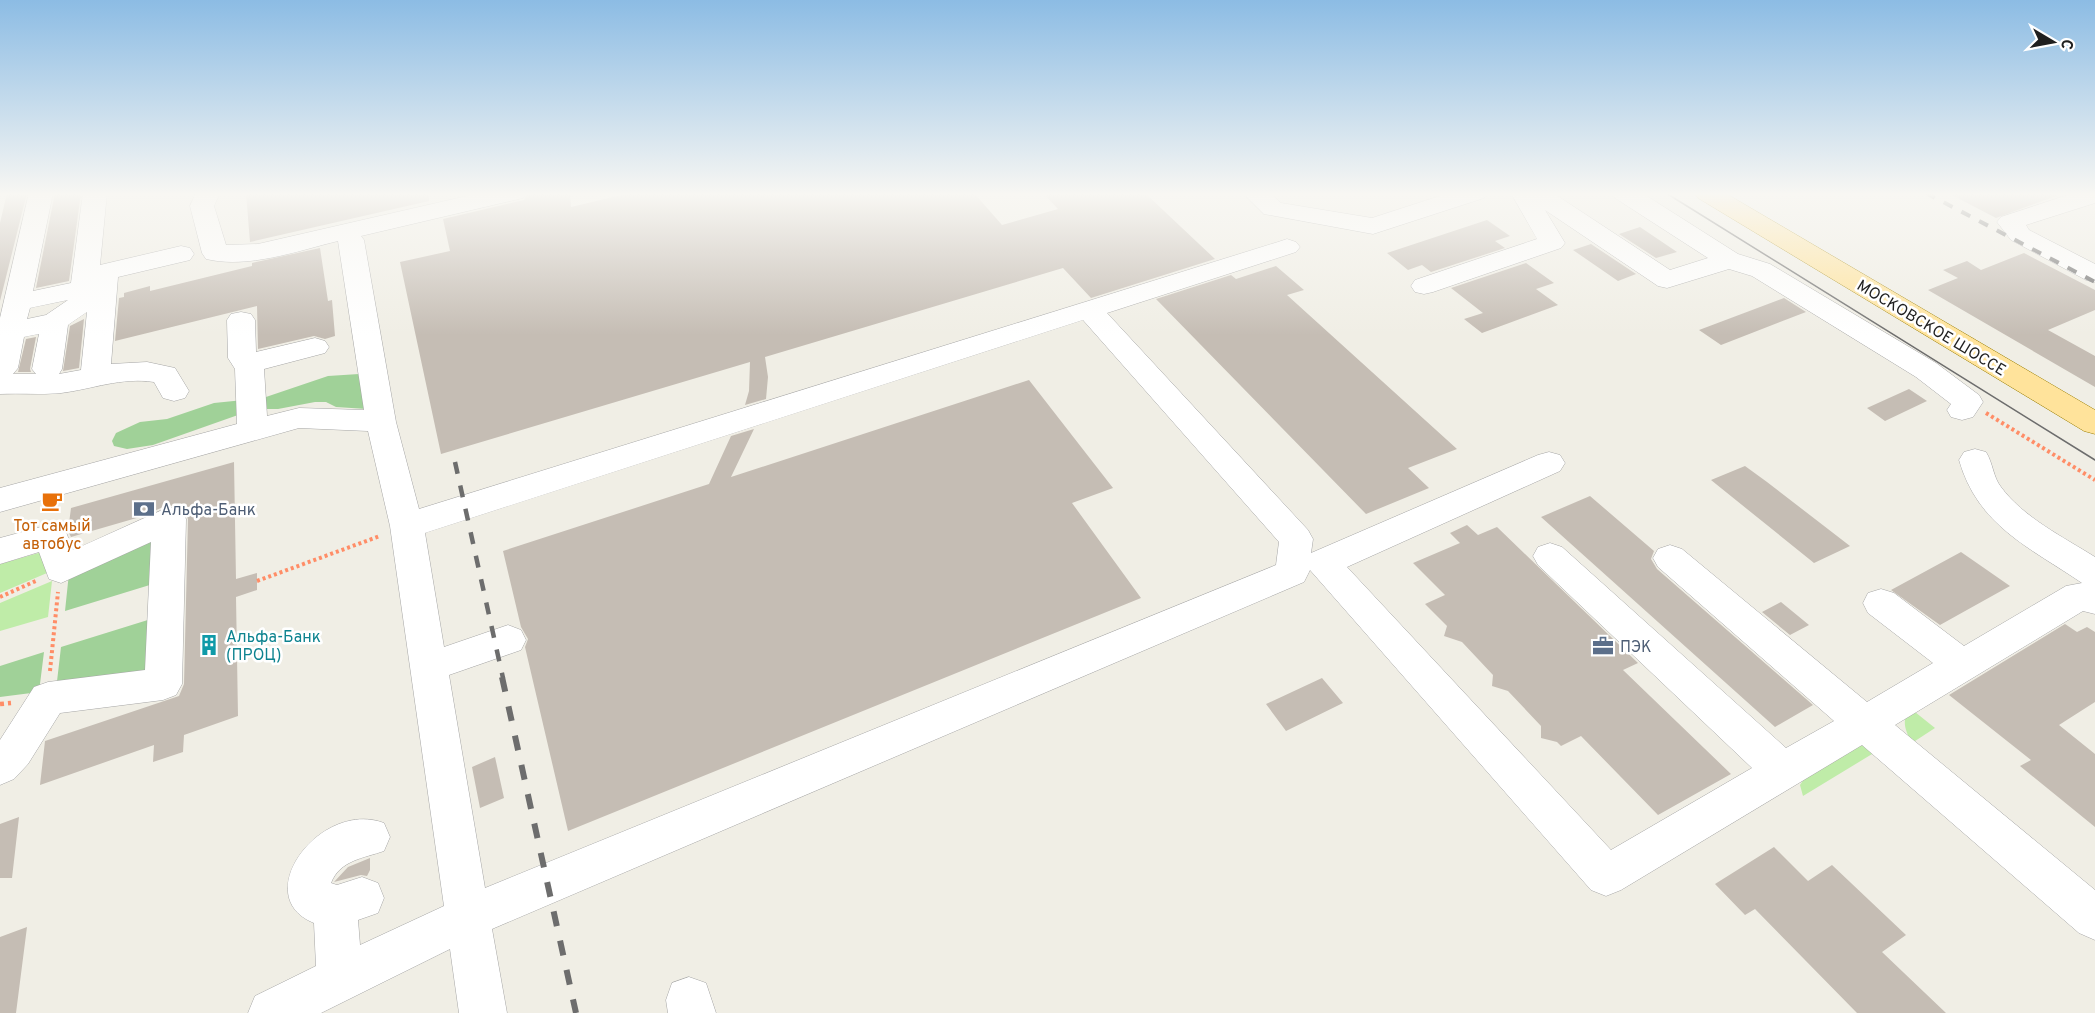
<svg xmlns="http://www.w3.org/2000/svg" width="2095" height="1013" viewBox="0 0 2095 1013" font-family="Overpass,sans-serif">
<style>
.grass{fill:#bfeca8}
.forest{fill:#a0d198}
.building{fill:#c5bdb4}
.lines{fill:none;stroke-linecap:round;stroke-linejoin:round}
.minor-casing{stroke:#a6a6a6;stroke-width:1}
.major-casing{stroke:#9a7e00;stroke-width:1}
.path-far1{stroke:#ff8d67;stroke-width:4;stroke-dasharray:3 3;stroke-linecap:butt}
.path{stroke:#ff8d67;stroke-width:4.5;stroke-dasharray:4 4;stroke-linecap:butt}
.minor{fill:#fff;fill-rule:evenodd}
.major{fill:#ffe39b;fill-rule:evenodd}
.tram{stroke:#6d6d6d;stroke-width:1.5}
.rail-far2{stroke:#6d6d6d;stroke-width:4;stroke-dasharray:10 10;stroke-linecap:butt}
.rail-far1{stroke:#6d6d6d;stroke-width:4.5;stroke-dasharray:12 12;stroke-linecap:butt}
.rail{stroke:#6d6d6d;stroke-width:6;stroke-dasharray:15 15;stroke-linecap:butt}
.labels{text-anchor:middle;stroke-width:5;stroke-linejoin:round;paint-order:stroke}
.street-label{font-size:16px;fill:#1f1f1f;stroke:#fff}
.service-label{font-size:16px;fill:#4e5e75;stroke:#fff;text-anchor:start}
.food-label{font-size:16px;fill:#c56008;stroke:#fff}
.culture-label{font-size:16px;fill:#0d838f;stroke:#fff;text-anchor:start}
</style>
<rect width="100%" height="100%" fill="#f0eee5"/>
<path class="grass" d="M49,550L47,573L0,593V564Z
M52,581L48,617L0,631V603Z
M1910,708L1935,728L1912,743C1905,730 1901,720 1910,708Z
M1864,745L1882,748L1803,796L1800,785L1804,779L1855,746Z"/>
<path class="forest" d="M359,374L367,409L336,407L326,402H315L278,409H255L153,445L127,449L114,446L112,441L116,433L140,422L167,419L214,403L263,398L328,376Z
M155,535L153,584L65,611L69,573Z
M151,619L148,677L56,690L61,647Z
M44,652L39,692L0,697V666Z"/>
<path class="building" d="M7,193H27L0,301V223Z
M55,193H81L69,281L36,288Z
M246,193H428L429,201L250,242Z
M528,193H570L571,207L630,193H974L1002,225L1058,209L1043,193H1145L1215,259L1091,298L1063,268L765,357L768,377L766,399L745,405L749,391L750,362L441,454L400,262L450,251L443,219L524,200Z
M1948,193H2056V196L1996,218Z
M1487,220L1510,236L1495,241L1505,248L1431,272L1422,265L1408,270L1387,253Z
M1640,227L1677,252L1656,258L1619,234Z
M1591,244L1636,274L1618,281L1573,250Z
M320,248L328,301L332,300L335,336L325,339L314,336L258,349L257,306L115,341L119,298L124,297V293L150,286V291L252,266V263Z
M2024,253L2095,290V310L2048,330L2095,356V387L1928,290L1958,278L1943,270L1967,261L1981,270Z
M1526,263L1554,283L1536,289L1558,305L1482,333L1464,319L1483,313L1451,288Z
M1276,266L1304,290L1287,295L1457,449L1408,468L1429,488L1366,514L1156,299L1231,275L1236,279Z
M1784,298L1806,312L1721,345L1699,330Z
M84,319L79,368L63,371L70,326Z
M36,337L30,369L31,372H18L26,339Z
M1029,380L1113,488L1072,503L1141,598L568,831L525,647L528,639L521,627L503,551L709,484L731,436L754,429L731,477Z
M1909,389L1927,401L1885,421L1867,408Z
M234,462L236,579L257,573V590L236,597L238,716L184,735L183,752L153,762L154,745L40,785L45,741L179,696L184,684L188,519L184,511V505L177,507L168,505L140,517L71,537L68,531L71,508Z
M1745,466L1767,482L1850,546L1814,563L1711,480Z
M1590,496L1654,551L1651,559L1657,569L1813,705L1775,727L1541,517Z
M1467,525L1478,535L1497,527L1638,663L1623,670L1731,774L1658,815L1581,736L1561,746L1557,742L1541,738V726L1508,691L1492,686L1493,675L1462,642L1444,636L1447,626L1425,604L1445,595L1413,563L1460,543L1450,533Z
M1961,552L2010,586L1940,625L1891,590Z
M1781,602L1809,625L1790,635L1762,612Z
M2065,624L2077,632L2087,627L2095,632V702L2059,725L2095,754V827L2020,766L2031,760L1949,695Z
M1322,678L1343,703L1286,731L1266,704Z
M495,757L504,798L480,808L472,767Z
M19,817L12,878H0V824Z
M1774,847L1808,881L1832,865L1906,935L1882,952L1946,1013H1857L1755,909L1745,915L1715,884Z
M370,858V870L367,876L361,875L334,882L348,867Z
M27,927L16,1013H0V937Z"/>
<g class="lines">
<defs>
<path id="minor" d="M29,193H53L33,291L71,283L83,193H107L100,265L181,246L190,248L194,254L190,260L118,277L111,364L147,362L175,368L189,391L185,398L174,401L163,398L154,382C121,377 93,389 61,393C41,395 20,393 0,394V318ZM68,300L46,315L27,319L30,308ZM87,312L81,370L59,374L62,369L68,325ZM39,334L32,369L36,374H13L18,368L24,337Z
M196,193H220L214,206L226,245L258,244L480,193H526L523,198L361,236L364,240L396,422L419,509L1278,242L1287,239L1296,242L1300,247L1296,252L1107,313L1308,530L1313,539L1311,553L1538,455L1549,452L1560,455L1565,463L1560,471L1347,567L1611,850L1752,768L1538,565L1533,556L1538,547L1550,543L1562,547L1786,748L1834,721L1658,567L1653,558L1658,549L1670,545L1682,549L1867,702L1933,663L1868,613L1863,603L1868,593L1881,589L1894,593L1964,646L2066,586L2082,583C2029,547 1978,526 1959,460L1964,452L1975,449L1986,452C1993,463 1993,477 2001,487C2023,517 2063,537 2095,557V614L2083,611L1895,725L2095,890V940L2079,933L1862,745L1621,890L1606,896L1591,890L1310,570L1304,582L492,929L507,1013H459L450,949L321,1013H248L255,996L316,966L314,923C248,897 320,799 384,823L390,837L384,851C364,858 340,860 331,883L337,885L362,877L378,883L384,898L378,913L358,920L360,945L444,906L390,526L368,431L299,428L0,512V488L237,424L235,369L228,358L227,320L231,314L241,312L251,314L255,320L256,352L315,338L325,341L329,347L325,353L264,369L267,416L299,408L364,410L338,241C297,251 248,269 206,259L202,253L190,206ZM1083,320L1279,542L1276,565L485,888L449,675L521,650L526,640L521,630L508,625L444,647L425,533Z
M1243,193H1270L1281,203L1372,218L1449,193H1487L1484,198L1373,234L1264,214Z
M1511,193H1553L1670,270L1708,258L1615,198L1612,193H1642L1738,254L1770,264L1936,363L1979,395L1983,402L1973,417L1962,420L1951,417L1947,410L1951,404L1916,377L1752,276L1729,269L1667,288L1658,286L1545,210L1565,243L1561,248L1433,292L1424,294L1415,292L1411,286L1415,280L1537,239Z
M2074,193H2095V203L2026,225L2029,230L2095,264V282L2086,280L2011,240L1997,222L2001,217Z
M169,507L181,510L186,519L182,684L176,695L163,700L60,713L28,764L14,779L0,785V740L34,687L48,682L145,670L151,542L61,583L49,579L39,552L0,564V538L52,524L64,527L73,550Z
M689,977L706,983L716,1013H668L666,1000L672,983Z"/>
<path id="major" d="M1695,193H1725L2095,410V434L2084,431L1698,198Z"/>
</defs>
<use href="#minor" class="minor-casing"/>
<use href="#major" class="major-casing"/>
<path class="path-far1" d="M1986,413L2095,480
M257,581L380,536
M0,597L38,580
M50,671L58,592"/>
<path class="path" d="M0,704L11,703"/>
<use href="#minor" class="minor"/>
<use href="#major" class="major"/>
<path class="tram" d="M1666,193L2095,460"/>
<path class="rail-far2" d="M1926,193L2095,282"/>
<path class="rail-far1" d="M455,462L503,678"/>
<path class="rail" d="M502,677L576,1013"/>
</g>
<linearGradient id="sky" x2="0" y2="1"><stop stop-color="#8cbce4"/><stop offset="0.58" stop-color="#f8f7f3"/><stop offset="1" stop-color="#f8f7f3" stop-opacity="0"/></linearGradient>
<rect width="2095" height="335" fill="url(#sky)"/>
<defs>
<symbol id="cafe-bare" viewBox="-9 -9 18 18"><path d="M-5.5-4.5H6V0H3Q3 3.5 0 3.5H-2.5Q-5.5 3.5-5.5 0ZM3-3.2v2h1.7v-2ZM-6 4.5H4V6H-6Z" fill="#e8710a" stroke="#fff" stroke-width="2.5" paint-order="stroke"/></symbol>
<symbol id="bank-bare" viewBox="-9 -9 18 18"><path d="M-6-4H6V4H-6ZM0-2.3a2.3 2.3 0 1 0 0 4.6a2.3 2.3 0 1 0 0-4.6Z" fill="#5c6f8a" stroke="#fff" stroke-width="2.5" paint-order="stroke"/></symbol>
<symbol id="building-bare" viewBox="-9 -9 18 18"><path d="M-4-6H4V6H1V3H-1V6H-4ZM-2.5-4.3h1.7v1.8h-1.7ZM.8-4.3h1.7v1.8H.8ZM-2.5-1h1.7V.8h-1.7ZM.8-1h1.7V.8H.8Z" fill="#0f9aa8" stroke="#fff" stroke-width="2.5" paint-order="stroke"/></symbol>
<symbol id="office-bare" viewBox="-9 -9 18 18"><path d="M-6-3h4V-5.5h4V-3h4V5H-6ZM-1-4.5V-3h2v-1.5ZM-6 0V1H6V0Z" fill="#5c6f8a" stroke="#fff" stroke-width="2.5" paint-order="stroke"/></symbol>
</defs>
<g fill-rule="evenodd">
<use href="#cafe-bare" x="37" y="486" width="30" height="30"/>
<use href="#bank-bare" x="129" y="494" width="30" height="30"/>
<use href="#building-bare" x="194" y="630" width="30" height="30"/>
<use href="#office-bare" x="1588" y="631" width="30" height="30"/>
</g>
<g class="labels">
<g class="street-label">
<text transform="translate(1932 327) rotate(31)" y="6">МОСКОВСКОЕ ШОССЕ</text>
</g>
<g class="service-label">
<text x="161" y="515">Альфа-Банк</text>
<text x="1620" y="652">ПЭК</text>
</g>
<g class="food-label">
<text x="52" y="531">Тот самый<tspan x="52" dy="18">автобус</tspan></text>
</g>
<g class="culture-label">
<text x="226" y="642">Альфа-Банк<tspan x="226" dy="18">(ПРОЦ)</tspan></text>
</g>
</g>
<g transform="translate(2053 42) rotate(100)" stroke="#ffffff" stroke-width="4.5" paint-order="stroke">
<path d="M0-4.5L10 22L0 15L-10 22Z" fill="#1f1f1f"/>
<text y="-9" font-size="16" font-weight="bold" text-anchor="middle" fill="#1f1f1f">С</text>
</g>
</svg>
